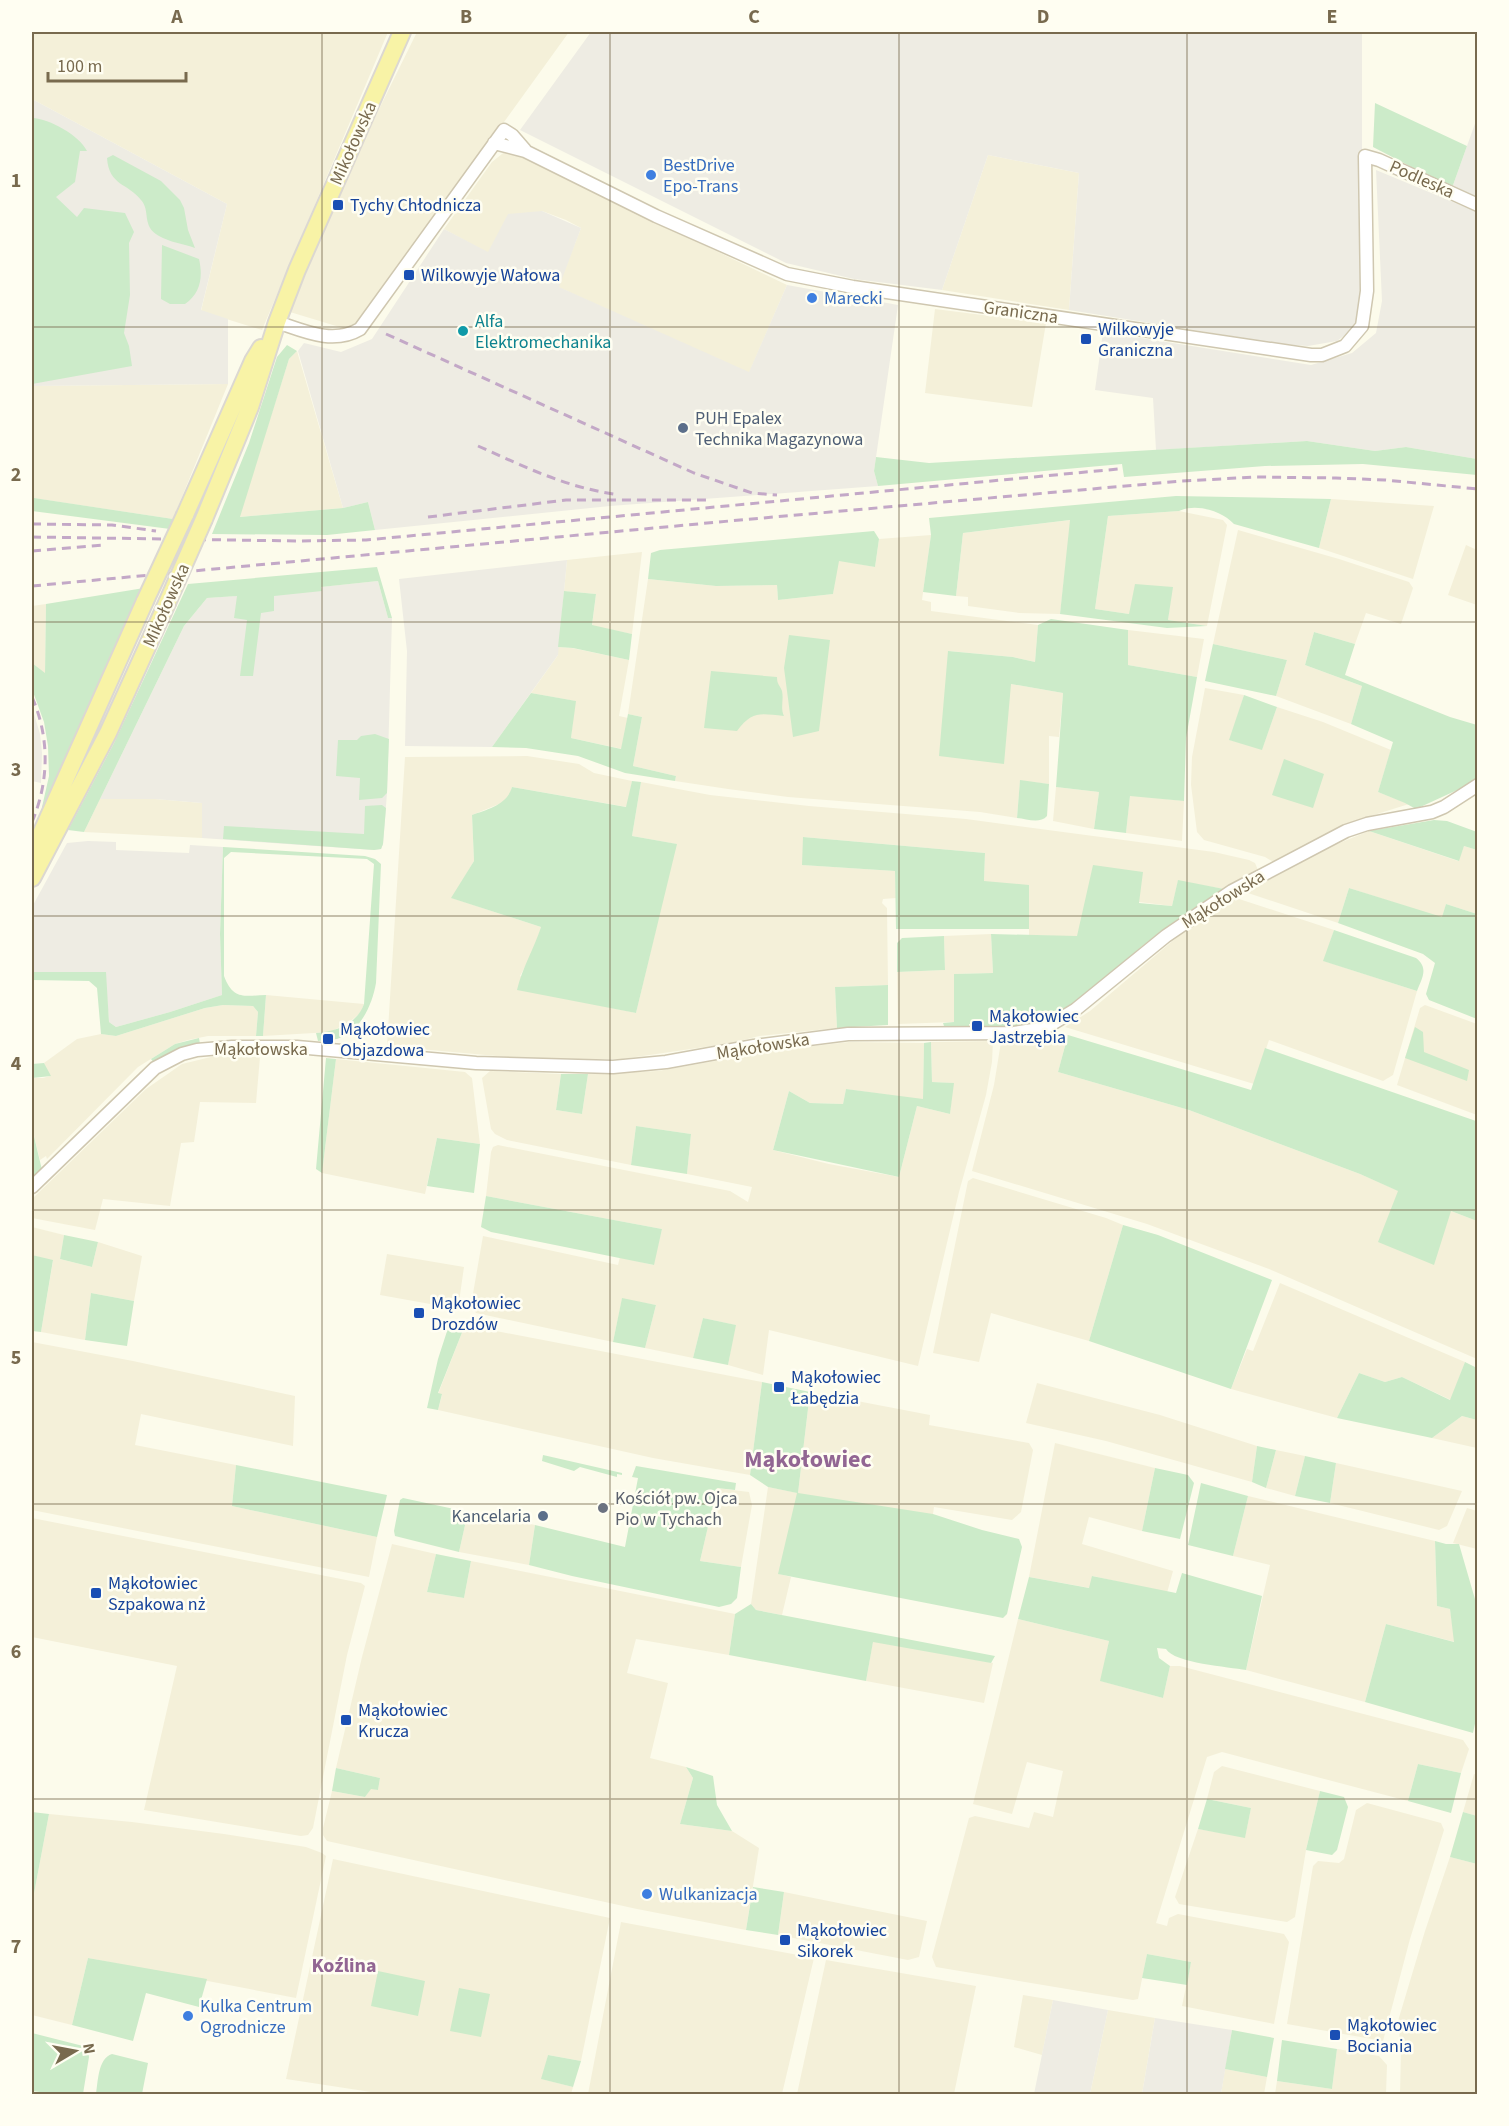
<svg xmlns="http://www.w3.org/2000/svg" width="1509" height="2126" viewBox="0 0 1509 2126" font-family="'Source Sans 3',sans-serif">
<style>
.residential{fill:#f4f0d9}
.industrial{fill:#eeece3}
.green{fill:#ccebc9}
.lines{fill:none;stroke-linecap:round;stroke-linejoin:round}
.minor-casing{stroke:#cfc7b0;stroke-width:15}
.major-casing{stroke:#dcd8d1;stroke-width:20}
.minor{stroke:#fff;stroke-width:12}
.major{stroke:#f8f3a6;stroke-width:16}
.rail{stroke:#c3a8c7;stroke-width:3;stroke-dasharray:9 6;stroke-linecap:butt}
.major-bridge-casing{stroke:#dcd8d1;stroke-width:20;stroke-linecap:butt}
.major-bridge{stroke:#f8f3a6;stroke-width:16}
.grid{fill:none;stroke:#786a4e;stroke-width:1.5;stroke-opacity:0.55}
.shop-dot{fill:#3f7fe0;stroke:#fffef2;stroke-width:2}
.transit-dot{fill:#1a4fb4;stroke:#fffef2;stroke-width:2}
.culture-dot{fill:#0f9aa8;stroke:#fffef2;stroke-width:2}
.service-dot{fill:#5c6f8a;stroke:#fffef2;stroke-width:2}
.worship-dot{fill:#6b7280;stroke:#fffef2;stroke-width:2}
.labels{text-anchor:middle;stroke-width:5;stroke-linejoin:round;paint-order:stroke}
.street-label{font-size:18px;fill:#786a4e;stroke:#fffef2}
.shop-label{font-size:18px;fill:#366cbe;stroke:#fffef2;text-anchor:start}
.transit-label{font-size:18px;fill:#164399;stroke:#fffef2;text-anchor:start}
.culture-label{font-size:18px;fill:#0d838f;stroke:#fffef2;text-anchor:start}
.service-label{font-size:18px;fill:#4e5e75;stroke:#fffef2;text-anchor:start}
.worship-label{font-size:18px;fill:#5b616d;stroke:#fffef2;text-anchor:start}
.neighbourhood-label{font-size:20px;font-weight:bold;fill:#926693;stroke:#fffef2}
.district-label{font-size:24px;font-weight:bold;fill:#926693;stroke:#fffef2}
.neatline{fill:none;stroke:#786a4e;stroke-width:2}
.grid-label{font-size:20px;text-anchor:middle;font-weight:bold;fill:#786a4e}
</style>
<rect width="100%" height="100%" fill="#fcfbeb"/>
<path class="residential" d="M32,32H388L262,330L201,311L227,204L32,99Z
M417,32H569L361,320L346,329L290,312L350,168Z
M512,146L660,224L787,285L749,373L558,287L581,228L566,220L542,211L488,253L444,229L492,162Z
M988,155L1079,173L1069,310L942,290Z
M935,309L1046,323L1032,407L925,393Z
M297,351L343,508L239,517L289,359Z
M228,384L173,519L33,498L32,386Z
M1331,499L1434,506L1413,579L1319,548Z
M1179,511L1223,520L1227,525L1207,626L1168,620L1172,587L1129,614L1095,609L1108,516Z
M1071,520L1060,614L1019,613L968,606V597L956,596L963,533Z
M1238,530L1339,559L1409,582L1413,588L1401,624L1366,613L1355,644L1314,632L1305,665L1362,686L1351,724L1276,696L1287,660L1213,644Z
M931,535L922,600L931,602V611L1038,625L1035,662L1013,657L949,651L1011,684L1063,693L1059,737L1049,736V784L1020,781L1017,818L980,812L788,797L728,789L675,781L676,776L633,766L642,717L628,714L648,579L716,586L777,585L778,600L833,594L838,560L875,567L879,539Z
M1466,545L1477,550V605L1448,595Z
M642,552L632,634L592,626L596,594L564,591L567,560Z
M46,604L45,674L32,663V606Z
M1128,630L1204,639L1197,677L1128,665Z
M558,647L572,648L629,660L619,716L628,718L622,749L571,738L575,701L531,693L558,655Z
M1205,688L1244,695L1230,740L1262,749L1277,707L1323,722L1391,750L1378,792L1409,804L1358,820L1275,863L1265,857L1204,840L1197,832L1191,785L1192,757Z
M527,756L579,764L594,773L632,781L627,807L512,787L510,794L504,802L472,815L474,861L452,898L541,927L533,952L520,976L598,1005L636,1013L676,844L632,836L641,782L710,795L809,806L966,819L1214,852L1249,860L1255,863L1258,870L1224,889L1178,881L1172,906L1139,902L1078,937L1029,935V929L984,881L985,853L803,837V865L895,871L896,898L883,899L882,903L887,908L888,985L835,987L837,1028L759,1036L732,1043L622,1059L540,1060L387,1046L405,757Z
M1056,787L1099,792L1094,829L1053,821Z
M1130,795L1184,801L1182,841L1126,833Z
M100,799H155L202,803V838L84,832Z
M1369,831L1458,861L1464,846L1477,850V914L1446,904L1442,918L1349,888L1338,923L1245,892L1332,846Z
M1236,898L1334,930L1324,961L1417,991L1393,1075L1383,1081L1269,1040L1254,1084L1065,1027L1090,1011L1189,927Z
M991,934L993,973L954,974V1022L898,1024L897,972L945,970L944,936Z
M266,995L364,1004L361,1012L352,1020L331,1032L263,1036Z
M223,1005L253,1006L258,1012L256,1036H208L188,1040L175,1044L138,1067L47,1159L46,1156L40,1160L32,1128V1078H43L50,1076L44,1063L77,1039L101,1034L116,1036L205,1008Z
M1425,1005L1477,1024V1115L1397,1085L1420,1008Z
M1055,1033L1068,1035L1058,1072L1189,1110L1360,1174L1399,1191L1379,1242L1451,1211L1477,1221V1359L1269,1269L1147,1224L972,1171L994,1085L1001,1042L1033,1039Z
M993,1041L992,1062L986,1095L959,1192L918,1366L769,1330L763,1375L728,1365L735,1325L703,1318L693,1358L645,1348L656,1305L622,1299L613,1342L476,1313L471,1305L483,1236L618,1265L620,1257L653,1265L662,1229L486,1196L491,1152L493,1147L498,1145L730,1191L748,1202L752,1187L687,1174L691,1134L636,1126L631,1165L507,1140L495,1134L491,1129L482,1078L490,1071L561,1074L556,1110L582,1114L588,1074L658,1071L779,1050L849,1042L924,1043L923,1100L846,1089L843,1104L810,1103L789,1091L773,1150L829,1164L899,1177L917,1106L950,1114L953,1083L932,1082L931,1042Z
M215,1056L260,1057L256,1103L200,1102L194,1142L181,1143L170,1206L103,1199L95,1230L32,1218V1199L146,1089L182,1064Z
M336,1059L465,1072L472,1078L480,1144L437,1138L425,1194L322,1173Z
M973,1178L1106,1218L1123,1225L1089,1341L991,1313L979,1362L933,1353L968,1181Z
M32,1227L64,1235L60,1259L92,1267L98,1242L142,1256L134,1301L91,1293L85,1340L41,1332L53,1261L32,1255Z
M387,1254L464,1267L458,1309L380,1295Z
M1280,1283L1465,1362L1451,1400L1402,1377L1385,1382L1359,1373L1337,1418L1231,1389L1247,1349L1253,1351Z
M465,1325L762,1382L750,1475L653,1458L438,1410L442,1395L438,1394Z
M32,1342L133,1361L295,1396L293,1446L141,1414L135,1445L236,1465L232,1506L377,1537L369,1577L32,1510Z
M1037,1383L1160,1415L1257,1446L1252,1482L1106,1441L1026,1423Z
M810,1392L930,1415L929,1425L1029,1443L1033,1450L1021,1512L1012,1520L934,1507L933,1514L779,1574L791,1577L782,1615L756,1610L751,1604L768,1487L798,1493Z
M1462,1416L1477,1420V1448L1432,1438Z
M1055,1443L1155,1468L1142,1531L1089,1517L1082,1544L1173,1571L1167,1593L1093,1576L1090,1588L1029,1577Z
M1276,1450L1305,1456L1295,1496L1266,1488Z
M1336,1463L1462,1491L1447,1526L1439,1530L1330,1503Z
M717,1488L749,1492L752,1505L741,1567L700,1561Z
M1248,1496L1435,1541L1437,1606L1450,1609L1455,1642L1386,1624L1365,1702L1246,1670L1270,1565L1233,1556Z
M1467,1508L1477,1511V1549L1453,1543Z
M468,1512L504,1518L535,1525L529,1565L459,1552Z
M32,1518L361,1583L365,1586L347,1655L313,1828L308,1835L301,1836L144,1810L177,1666L32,1637Z
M392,1544L436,1554L427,1592L464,1598L471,1561L735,1614L729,1655L636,1639L627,1673L668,1683L650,1758L686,1767L693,1778L680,1824L732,1831L759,1848L746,1930L637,1909L327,1841L323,1835V1828L332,1791L365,1797L371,1788L378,1790L380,1778L336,1768L362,1657Z
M1018,1619L1109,1641L1101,1681L1163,1698L1170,1666H1180L1463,1740L1469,1749L1461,1773L1418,1764L1408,1801L1222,1752L1207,1757L1156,1923L1167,1926L1169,1918L1178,1914L1284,1934L1289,1942L1274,2024L1182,2006L1191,1962L1147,1954L1138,1999L1133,2000L936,1967L932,1957L969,1818L975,1816L1029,1828L1034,1812L1053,1817L1063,1771L1027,1762L1012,1814L973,1804Z
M873,1641L993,1663L984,1703L866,1681Z
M1222,1766L1320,1791L1306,1850L1295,1917L1287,1922L1179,1904L1175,1897L1198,1829L1245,1837L1251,1808L1207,1799L1214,1772Z
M1474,1774L1477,1775V1816L1463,1812Z
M1367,1803L1441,1823L1444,1830L1410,1939L1383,2041L1287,2024L1313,1866L1318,1861L1339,1863L1344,1859L1356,1810Z
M49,1814L132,1822L224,1834L306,1847L322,1853L326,1856L296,1998L88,1958L72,2025L32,2015V1904Z
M1450,1857L1477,1864V2094H1400L1401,2051L1398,2021L1425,1931Z
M333,1859L610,1918L581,2061L548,2055L542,2079L573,2087L571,2094H384L286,2079Z
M784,1892L927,1921L919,1957L908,1960L778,1935Z
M621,1922L814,1958L782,2094H588Z
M826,1960L976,1986L954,2094H797Z
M1023,1995L1053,2000L1042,2055L1014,2047Z
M1108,2010L1155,2018L1142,2094H1090Z
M1337,2049L1379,2056L1387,2065L1386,2094H1275L1277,2081L1332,2089Z
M1225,2069L1267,2077L1264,2094H1221Z"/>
<path class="industrial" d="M591,32H1362V295L1356,327L1337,341L1308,346L1281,344L1069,310L1079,173L988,155L942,290L854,279L786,263L520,130Z
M32,99L227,204L201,310L228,319V384L32,386Z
M1477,118V199L1452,188Z
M1376,170L1477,212L1478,267L1475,272L1478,273L1477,459L1406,447L1375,451L1307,441L1156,450L1153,398L1095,390L1103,332L1311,365L1352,353L1376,333L1382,301Z
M542,211L581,228L559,287L749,372L787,285L898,305L874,471L878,486L610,506L375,530L368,502L343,508L298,351L304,343L341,352L372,339L444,229L488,252L508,214Z
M567,560L558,655L492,747L405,746L407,651L399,579Z
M378,581L388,618H392L387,793L383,844L381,849L374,850L202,838V803L155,799H100L184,626L207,598L321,590L320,587Z
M32,707L40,734L42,753L41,783L32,781Z
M88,841L116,842V850L189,853L190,845L223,847L220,934L222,995L170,1012L116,1027L109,1022L105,972H32V907L67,843Z
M1053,2000L1108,2010L1090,2094H1034Z
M1155,2018L1232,2030L1221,2094H1142Z"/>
<path class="green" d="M1375,103L1467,146L1452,188L1373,147Z
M32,118C50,119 79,135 87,151H80L75,182L56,197L77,217L84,208L125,213L134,232L129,243L130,295L124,333L129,346L132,366L32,384Z
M113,155L161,181L180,200L184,208L188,230L195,248C184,244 169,242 159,236C141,226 151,211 141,200C128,183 109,186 107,158Z
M162,245L199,259C203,276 201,293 185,304H170L161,299Z
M287,345L297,351L289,359L240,517L343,508L368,502L375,530L327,535L212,534L249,443L277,357Z
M1307,441L1375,451L1406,447L1477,459V475L1363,464L1265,466L1124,477L1122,464L878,486L874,471L876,457L929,463Z
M33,477L34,498L173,519L170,529L32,511Z
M1176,496L1331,499L1319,548L1234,524C1222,511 1196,503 1179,511L1108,516L1095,609L1129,614L1135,584L1173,587L1168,620L1207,626L1167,628L1060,614L1070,520L963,533L956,596L923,592L931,535L929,518Z
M874,531L879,539L875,567L839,561L833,594L778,600L777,585L716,586L648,579L651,553L660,550Z
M377,567L392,618H388L378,581L321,587L322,591L274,596V611L261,613L253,676H240L247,620L234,618L237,596L207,598L184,626L84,832L68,830L114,743L188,584Z
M144,588L45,809L42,807L49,776L48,746L44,722L32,689V663L45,673L46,604Z
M564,591L596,594L592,625L632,634L629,660L573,648L558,647Z
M1051,619L1128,630V665L1197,677L1186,738L1184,801L1130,796L1126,833L1094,829L1099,792L1056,787L1063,693L1011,684L1004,764L939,756L948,651L1013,657L1035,662L1038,625Z
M1314,632L1355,644L1345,675L1450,717L1477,725V778L1466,786L1416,809L1405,803L1378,792L1393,742L1351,724L1362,686L1305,665Z
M789,635L830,640L819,731L793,737L784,668Z
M1213,644L1287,660L1276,696L1205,681Z
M711,671L777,677C777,685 780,685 782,691C784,700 780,708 784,716C760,714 753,710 737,731L704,728Z
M531,693L576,701L571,738L621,749L628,714L642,717L633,766L676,776L675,781L625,773L578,756L526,748L492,747Z
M1244,695L1277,707L1262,750L1229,740Z
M375,734L389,739L387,793L382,798L359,800L360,778L336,776L338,740H357L361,736Z
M1284,759L1324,774L1313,808L1272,795Z
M1020,780L1049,784L1047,816C1040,824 1027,819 1017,818Z
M632,781L641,782L632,836L677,844L636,1013L517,990C522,968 534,949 541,927L451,898L474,861L472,815C488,809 507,805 512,787L626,807Z
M382,805L386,808L383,844L381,849L374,850L223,839L224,826L364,834L365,806Z
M1434,820L1447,821L1477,832V850L1464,846L1459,861L1369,831Z
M803,837L985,853L984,881L1029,885V929H896L895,871L802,865Z
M223,847L365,856L375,859L381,864L376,983C372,1005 361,1031 337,1039C331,1040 324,1040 318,1041L316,1033C335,1032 357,1024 364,1004L374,864L367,859L231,852L224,858V976C233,1000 244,996 266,995L263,1036H256L258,1012L253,1006L223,1005L205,1008L116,1036L101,1034L97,988L89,981L32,980V972H106L109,1022L116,1027L170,1012L222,995L220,934Z
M1093,865L1143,872L1139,903L1172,906L1178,880L1224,889C1195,907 1168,925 1141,947C1108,975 1076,1014 1033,1024C1016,1028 999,1028 982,1028L981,1024H969V1028L945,1029L943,1023L954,1022V974L993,973L991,934L1077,936Z
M1349,888L1442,917L1446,904L1477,914V1019L1429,1000L1426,994L1435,963L1423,954L1338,923Z
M1334,930L1416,958C1429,968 1422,978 1417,991L1323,961Z
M944,936L945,970L897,972V943L902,938Z
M888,985V1025L837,1028L835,987Z
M1415,1027L1423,1032L1424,1052L1469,1070L1467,1081L1405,1058Z
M1068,1035L1251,1090L1265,1048L1476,1121L1477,1119V1221L1451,1211L1434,1265L1378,1242L1398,1191L1360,1174L1189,1110L1058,1072Z
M199,1038L200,1044L154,1063L151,1059L175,1044Z
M931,1042L932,1082L954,1083L950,1114L917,1106L899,1177L773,1150L789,1091L810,1103L843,1104L846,1089L923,1099L924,1043Z
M326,1058L336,1059L322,1173L316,1169Z
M44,1063L51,1076L32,1078V1064Z
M561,1074H588L582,1114L556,1110Z
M636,1126L691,1134L687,1174L631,1165Z
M32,1128L42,1170L32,1181Z
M437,1138L480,1144L474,1193L427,1186Z
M486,1196L662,1229L654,1265L491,1232L481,1227Z
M1123,1225L1158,1235L1272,1280L1231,1389L1089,1341Z
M64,1235L98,1242L92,1267L60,1259Z
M32,1255L53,1260L41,1332L32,1331Z
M91,1293L134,1301L127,1346L85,1340Z
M622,1298L656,1305L645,1348L613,1342Z
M703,1318L736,1325L728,1365L693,1358Z
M450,1322L465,1325L438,1393L442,1394L438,1410L427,1408L438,1359Z
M1465,1362L1477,1368V1420L1462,1416L1432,1438L1337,1418L1359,1373L1385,1382L1402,1377L1450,1400Z
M762,1382L810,1392L798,1493L933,1514L982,1530L1019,1539L1022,1547L1007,1614L1003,1618L778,1574L797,1493L768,1487L750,1475Z
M1257,1446L1276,1450L1266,1488L1252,1482Z
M543,1455L622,1473V1475L617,1474V1477L580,1467L574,1471L542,1461Z
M1305,1456L1336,1463L1330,1503L1295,1496Z
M236,1465L387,1495L377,1537L232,1506Z
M636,1466L736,1483L735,1490L717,1488L700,1561L741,1567L737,1598L731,1604L719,1607L572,1576L529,1565L535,1525L625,1547L638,1478L632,1477Z
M1155,1468L1188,1475L1194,1483L1180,1539L1142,1531Z
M1201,1483L1248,1496L1233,1556L1188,1545Z
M403,1498L468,1512L459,1552L395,1536L394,1531L400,1500Z
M1435,1541L1446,1544H1459L1477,1606L1478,1710L1473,1733L1365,1702L1386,1624L1454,1642L1450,1609L1437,1606Z
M436,1554L471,1561L464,1598L427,1592Z
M1182,1573L1262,1596L1246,1670C1229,1667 1174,1663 1166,1649L1157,1648L1159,1658L1170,1666L1163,1698L1100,1681L1109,1641L1018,1619L1029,1577L1089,1588L1092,1576L1176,1593Z
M751,1604L756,1610L995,1656L991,1663L873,1642L866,1681L729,1655L735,1614Z
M1418,1764L1461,1773L1451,1813L1408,1801Z
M686,1767L713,1776L717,1805L732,1831L680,1824L693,1778Z
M336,1768L380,1778L378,1790L371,1789L365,1797L332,1791Z
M1320,1791L1344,1797L1348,1807L1337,1850L1332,1855L1306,1850Z
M1207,1799L1251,1808L1245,1838L1198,1829Z
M32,1812L49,1814L32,1904Z
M1463,1812L1477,1816V1864L1450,1857Z
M753,1887L784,1892L778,1935L746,1930Z
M1147,1954L1191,1962L1187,1985L1142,1978Z
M88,1958L207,1979L199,2007L146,1993L133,2041L72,2025Z
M378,1971L425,1981L418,2016L371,2006Z
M459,1988L490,1994L481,2037L450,2031Z
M1232,2030L1274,2038L1267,2077L1225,2069Z
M32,2033L87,2047L89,2057L83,2094H55L32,2091Z
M1282,2040L1337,2049L1332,2089L1277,2081Z
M112,2054L148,2063L142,2094H96C98,2082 98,2058 112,2054Z
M548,2055L581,2061L573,2087L541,2079Z"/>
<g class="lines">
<defs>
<path id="minor" d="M494,143L525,151L656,216L787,274L853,287L1311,355H1322L1345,346L1362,326L1367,291L1365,156L1379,160L1478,205
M277,322C304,331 333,345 360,329L504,130L512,135L525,150
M32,1187L155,1068L182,1054L197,1050L232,1047H297L476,1063L613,1067L666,1062L754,1046L848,1034L1014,1033L1045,1028L1075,1010L1166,936L1232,891L1346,831L1367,824L1432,812L1444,807L1478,785"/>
<path id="major" d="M185,515L253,361L261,348
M204,519L250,407L277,322L297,270L402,32
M32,854L145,601
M32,878L108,733L167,603"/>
</defs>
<use href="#minor" class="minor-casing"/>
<use href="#major" class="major-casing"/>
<use href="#minor" class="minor"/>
<use href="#major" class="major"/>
<path class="rail" d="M386,334L694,473L752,493L777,495
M478,446C523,466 565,487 614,494
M428,517L566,500H706
M32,524L112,525L156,531
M32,537L297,541L366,540L1118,469
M32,551L104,545
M32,586L740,520L1182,481L1257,477L1336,478L1385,480L1478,489
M32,697C50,738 49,782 32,822"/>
<defs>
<path id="major-bridge" d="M145,601L185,515
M167,603L204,519"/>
</defs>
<use href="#major-bridge" class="major-bridge-casing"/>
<use href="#major-bridge" class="major-bridge"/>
</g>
<path class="grid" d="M322,32V2094M610,32V2094M899,32V2094M1187,32V2094M32,327H1478M32,622H1478M32,916H1478M32,1210H1478M32,1504H1478M32,1799H1478"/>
<g class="shop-dot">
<circle cx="651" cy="175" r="6"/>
<circle cx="812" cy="298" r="6"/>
<circle cx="647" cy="1894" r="6"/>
<circle cx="188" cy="2016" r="6"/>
</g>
<g class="transit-dot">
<rect x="332" y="199" width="12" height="12" rx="3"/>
<rect x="403" y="269" width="12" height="12" rx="3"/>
<rect x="1080" y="333" width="12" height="12" rx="3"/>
<rect x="971" y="1020" width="12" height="12" rx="3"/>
<rect x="322" y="1033" width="12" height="12" rx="3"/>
<rect x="413" y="1307" width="12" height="12" rx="3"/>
<rect x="773" y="1381" width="12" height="12" rx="3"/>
<rect x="90" y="1587" width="12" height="12" rx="3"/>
<rect x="340" y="1714" width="12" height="12" rx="3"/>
<rect x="779" y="1934" width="12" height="12" rx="3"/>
<rect x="1329" y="2029" width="12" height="12" rx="3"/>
</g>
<circle class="culture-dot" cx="463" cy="331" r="6"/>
<g class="service-dot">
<circle cx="683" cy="428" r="6"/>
<circle cx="543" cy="1516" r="6"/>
</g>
<circle class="worship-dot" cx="603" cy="1508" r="6"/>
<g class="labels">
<g class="street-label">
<text transform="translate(353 143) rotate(-66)" y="6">Mikołowska</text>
<text transform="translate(1422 179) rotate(24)" y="6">Podleska</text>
<text transform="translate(1021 312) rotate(8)" y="6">Graniczna</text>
<text transform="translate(166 605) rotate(-66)" y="6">Mikołowska</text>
<text transform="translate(1223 899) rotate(-32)" y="6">Mąkołowska</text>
<text transform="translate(763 1046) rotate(-9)" y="6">Mąkołowska</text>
<text x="261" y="1055">Mąkołowska</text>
</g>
<g class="shop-label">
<text x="663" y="171">BestDrive<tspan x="663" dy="21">Epo-Trans</tspan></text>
<text x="824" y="304">Marecki</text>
<text x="659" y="1900">Wulkanizacja</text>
<text x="200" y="2012">Kulka Centrum<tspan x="200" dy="21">Ogrodnicze</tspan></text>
</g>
<g class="transit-label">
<text x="350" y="211">Tychy Chłodnicza</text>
<text x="421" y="281">Wilkowyje Wałowa</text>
<text x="1098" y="335">Wilkowyje<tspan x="1098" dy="21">Graniczna</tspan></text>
<text x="989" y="1022">Mąkołowiec<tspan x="989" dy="21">Jastrzębia</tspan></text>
<text x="340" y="1035">Mąkołowiec<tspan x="340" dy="21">Objazdowa</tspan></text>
<text x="431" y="1309">Mąkołowiec<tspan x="431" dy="21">Drozdów</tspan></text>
<text x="791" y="1383">Mąkołowiec<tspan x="791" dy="21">Łabędzia</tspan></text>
<text x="108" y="1589">Mąkołowiec<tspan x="108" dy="21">Szpakowa nż</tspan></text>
<text x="358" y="1716">Mąkołowiec<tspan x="358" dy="21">Krucza</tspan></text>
<text x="797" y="1936">Mąkołowiec<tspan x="797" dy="21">Sikorek</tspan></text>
<text x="1347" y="2031">Mąkołowiec<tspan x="1347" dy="21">Bociania</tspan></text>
</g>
<g class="culture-label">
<text x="475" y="327">Alfa<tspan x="475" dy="21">Elektromechanika</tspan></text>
</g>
<g class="service-label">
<text x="695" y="424">PUH Epalex<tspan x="695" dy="21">Technika Magazynowa</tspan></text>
<text x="531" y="1522" text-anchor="end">Kancelaria</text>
</g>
<g class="worship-label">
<text x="615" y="1504">Kościół pw. Ojca<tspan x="615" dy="21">Pio w Tychach</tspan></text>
</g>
<g class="neighbourhood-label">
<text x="344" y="1972">Koźlina</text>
</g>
<g class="district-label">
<text x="808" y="1467">Mąkołowiec</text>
</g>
</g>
<rect width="1509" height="2126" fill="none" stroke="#fffef2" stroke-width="66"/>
<g transform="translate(75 2051) rotate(80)" stroke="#fffef2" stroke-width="4.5" paint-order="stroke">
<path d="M0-4.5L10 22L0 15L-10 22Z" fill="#786a4e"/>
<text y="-9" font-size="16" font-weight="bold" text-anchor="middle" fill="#786a4e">N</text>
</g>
<path d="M48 72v9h138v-9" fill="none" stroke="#786a4e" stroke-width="3"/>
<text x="57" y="72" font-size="18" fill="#786a4e" stroke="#fffef2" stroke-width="4.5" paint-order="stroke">100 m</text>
<rect x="33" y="33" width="1443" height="2060" class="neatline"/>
<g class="grid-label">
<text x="177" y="23">A</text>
<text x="466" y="23">B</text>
<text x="754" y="23">C</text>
<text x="1043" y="23">D</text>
<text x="1332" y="23">E</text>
<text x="16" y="187">1</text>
<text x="16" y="481">2</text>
<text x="16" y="776">3</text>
<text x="16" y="1070">4</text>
<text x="16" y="1364">5</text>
<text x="16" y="1658">6</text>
<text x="16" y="1953">7</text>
</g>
</svg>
